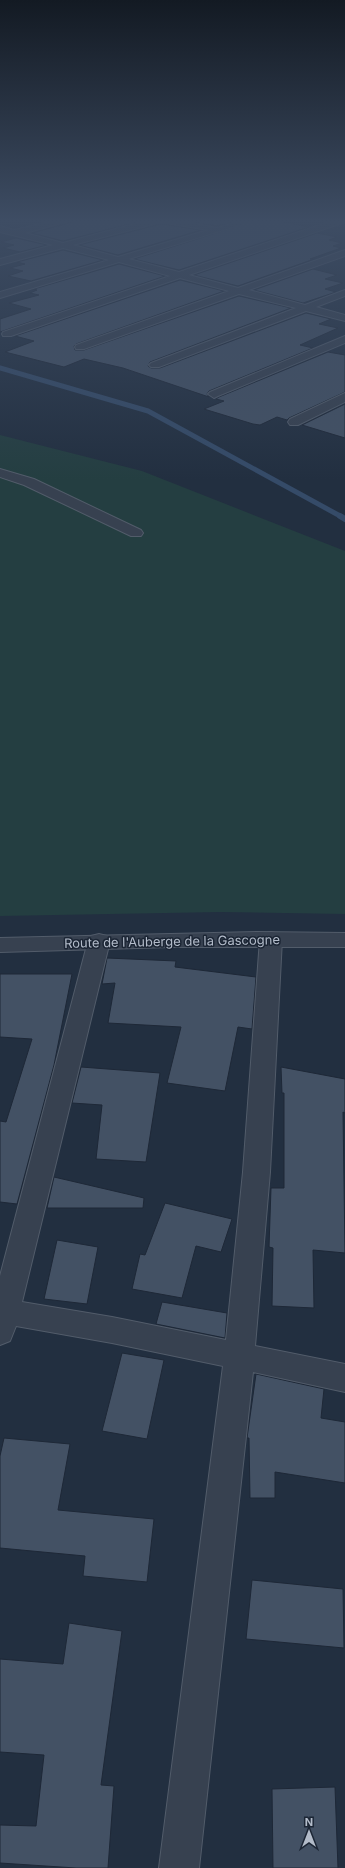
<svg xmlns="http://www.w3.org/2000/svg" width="345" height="1868" viewBox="0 0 345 1868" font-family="Inter,sans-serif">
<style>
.green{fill:#243e41}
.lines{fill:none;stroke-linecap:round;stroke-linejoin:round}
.stream-far1{stroke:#354b68;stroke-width:5}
.stream{stroke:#354b68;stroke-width:6}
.building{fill:#435164;stroke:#1e2837}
.minor-casing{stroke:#525c6a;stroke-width:2}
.tertiary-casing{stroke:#525c6a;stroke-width:2}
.minor{fill:#374150;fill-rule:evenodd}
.tertiary{fill:#374150;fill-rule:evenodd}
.labels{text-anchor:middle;stroke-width:3;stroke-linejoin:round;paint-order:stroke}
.street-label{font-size:13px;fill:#b3bcca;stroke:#1c2635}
</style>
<rect width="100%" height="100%" fill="#222f40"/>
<path class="green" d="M0,435L142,471L345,551V914L220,912L0,916Z"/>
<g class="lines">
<path class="stream-far1" d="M0,368L148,411L342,517"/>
<path class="stream" d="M340,516L345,519"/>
</g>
<path class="building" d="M84,219H149L63,241L32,233Z
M177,219H244L217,226Z
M260,219H269L309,227L179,270L134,259Z
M161,224L201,230L118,255L79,245Z
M317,233L337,237L329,240L342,243L333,246L341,248L310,259H314L238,286L194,275Z
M16,238L47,245L20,252L3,248L14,245L1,242Z
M63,250L103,260L31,281L8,276L23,271L10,268L25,264L17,262Z
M119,264L165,276L0,332V319L31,309L9,303L39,295L30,293L37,290L34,289Z
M313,269L337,275L325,279L343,283L325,289L336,292L303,303L254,290Z
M180,280L224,291L76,344L74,346L75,350H84L239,296L291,308L150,362L148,366L151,368H160L306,313L331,319L319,324L338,328L300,345L313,348L209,391L207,394L209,397L123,368L84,359L64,367L5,352L34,341L15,336Z
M328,352L345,355V392L289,418L287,420L277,417L260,425L253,424L204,409L224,401L216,399L219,397Z
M345,404V438L302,425Z
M107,958L176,961L175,967L256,977L252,1029L238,1027L225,1091L167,1083L181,1027L108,1023L115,983L102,984Z
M0,974H72L54,1065L17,1204L0,1202V1121L6,1122L32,1039L0,1037Z
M81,1067L160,1073L146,1162L96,1159L102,1105L72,1103Z
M281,1067L345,1079V1113L343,1112L345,1253L313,1250L314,1308L272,1306L273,1248L269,1247L271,1188H284V1093H282Z
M54,1177L144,1198L143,1208H47Z
M165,1203L232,1219L221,1252L196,1246L182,1298L132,1289L140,1254L145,1255Z
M57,1240L98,1247L87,1304L44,1299Z
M162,1302L227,1313L225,1338L156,1324Z
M122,1353L164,1360L147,1439L102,1431Z
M256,1374L324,1389L321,1418L345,1422V1483L275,1472V1498H250L249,1438H247Z
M4,1438L70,1444L58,1510L154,1519L147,1582L83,1576L85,1556L0,1548V1456Z
M252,1580L343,1589L344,1648L246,1639Z
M69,1623L122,1631L101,1785L114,1786L108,1868H76L0,1863V1825L36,1826L44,1755L0,1752V1659L63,1664Z
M335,1787L338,1868H273L272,1789Z"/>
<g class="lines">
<defs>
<path id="minor" d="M63,219H76L25,233L63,243L153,219H171L217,228L248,219H259L129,259L179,272L338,219H345V222L189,275L238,288L345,250V256L249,290L305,305L345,290V296L316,307L345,315V321L306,311L159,367H151L149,365L151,363L296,308L239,294L84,349H76L75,347L76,345L229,291L180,278L11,336H3L2,334L3,332L170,276L119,262L0,298V292L109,260L63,248L0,265V259L53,245L0,232V226L14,230ZM161,222L208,230L118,257L73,245Z
M345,336V343L218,396L214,398L208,394L210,392Z
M345,393V402L298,425H290L288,422L290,419Z
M0,469L34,479L141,530L143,533L141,536H131L24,485L0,477Z
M271,932L279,934L282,939L270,1172L255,1346L345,1364V1392L253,1372L199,1868H159L223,1366L112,1343L16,1326L10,1341L0,1345V1276L88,941L91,936L99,934L107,936L110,941L22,1302L112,1317L226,1340L243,1172L260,939L263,934Z"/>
<path id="tertiary" d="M259,932L345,933V947H172L0,952V938Z"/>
</defs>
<use href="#minor" class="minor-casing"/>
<use href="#tertiary" class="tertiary-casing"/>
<use href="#minor" class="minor"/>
<use href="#tertiary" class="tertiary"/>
</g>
<linearGradient id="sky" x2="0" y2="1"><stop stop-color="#131a23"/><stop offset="0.46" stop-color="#3e4d64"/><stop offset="1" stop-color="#3e4d64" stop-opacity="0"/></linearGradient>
<rect width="345" height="480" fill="url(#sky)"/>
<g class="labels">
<g class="street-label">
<text transform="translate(172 941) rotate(-1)" y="5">Route de l'Auberge de la Gascogne</text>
</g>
</g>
<g transform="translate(309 1832)" stroke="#1c2635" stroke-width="3" paint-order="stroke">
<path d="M0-3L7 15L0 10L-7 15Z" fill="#b3bcca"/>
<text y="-6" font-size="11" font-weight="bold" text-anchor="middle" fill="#b3bcca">N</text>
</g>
</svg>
